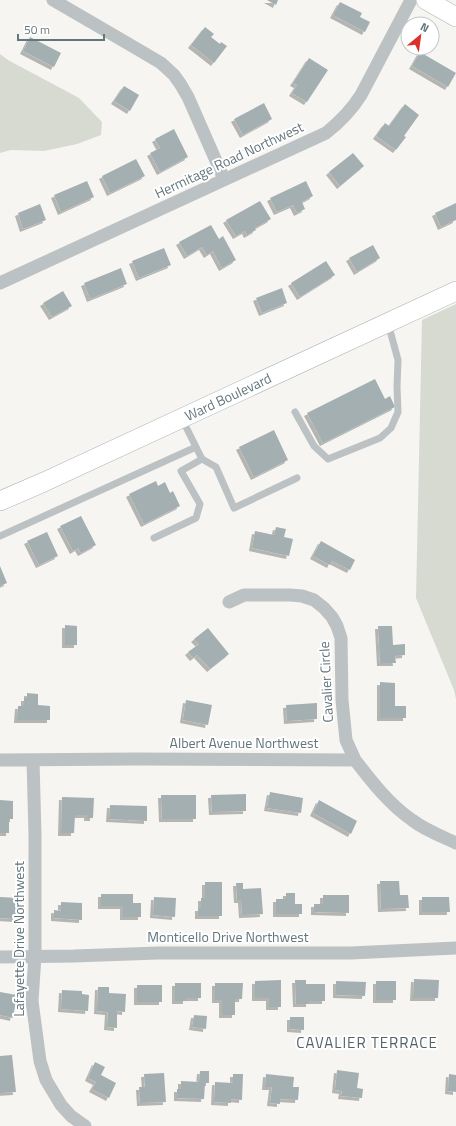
<svg xmlns="http://www.w3.org/2000/svg" width="456" height="1126" viewBox="0 0 456 1126" font-family="'Titillium Web',sans-serif">
<style>
.green{fill:#d6dad1}
.building{fill:#a4afb2;filter:url(#shadow)}
.lines{fill:none;stroke-linecap:round;stroke-linejoin:round}
.secondary-casing{stroke:#adb5b7;stroke-width:20}
.lane{stroke:#bcc2c4;stroke-width:7}
.street{stroke:#bcc2c4;stroke-width:13}
.secondary{stroke:#fff;stroke-width:19}
.labels{text-anchor:middle;stroke-width:4;stroke-linejoin:round;paint-order:stroke}
.street-label{font-size:14px;fill:#62767c;stroke:#fff}
.neighbourhood-label{font-size:15px;letter-spacing:1px;fill:#536368;stroke:#fff}
</style>
<defs>
<filter id="shadow"><feDropShadow dx="-3" dy="3" stdDeviation="0" flood-color="#0004"/></filter>
</defs>
<rect width="100%" height="100%" fill="#f6f5f2"/>
<path class="green" d="M0,54L8,60L79,98L102,122L101,135L77,144L44,151L11,150L0,153Z
M456,304V699L454,690L416,598L422,320Z"/>
<path class="building" d="M267,0H278L276,5Z
M340,2L362,13L360,17L370,22L365,32L333,15Z
M205,27L214,34L211,37L220,44L221,42L227,46L214,63L191,45Z
M30,37L61,53L54,67L23,51Z
M420,52L456,73L448,87L412,66Z
M309,58L328,70L307,102L292,93L297,85L293,83Z
M124,86L139,95L130,111L114,101Z
M264,103L272,119L243,135L234,119Z
M405,104L419,115L404,136L406,137L396,150L376,136L385,123L389,126Z
M174,129L188,157L160,172L150,153L160,148L155,139Z
M353,153L364,166L340,186L329,172Z
M136,159L145,176L110,193L102,176Z
M87,181L94,197L61,212L54,195Z
M306,181L313,196L302,202L305,209L297,213L293,205L277,212L270,198Z
M260,201L271,219L255,228L256,230L247,235L245,231L236,236L226,220Z
M456,203V220L441,227L435,213Z
M40,204L46,220L23,229L18,213Z
M211,225L219,239L223,236L236,260L222,268L213,251L207,255L202,247L187,256L179,242Z
M373,245L380,258L357,272L349,258Z
M164,248L171,265L139,278L132,261Z
M326,261L335,275L300,297L291,283Z
M121,268L127,284L90,299L84,283Z
M282,288L287,303L262,313L256,298Z
M63,291L72,306L52,317L43,303Z
M375,379L385,399L390,396L395,407L323,443L307,413Z
M274,430L288,460L254,477L239,447Z
M156,481L158,486L165,482L170,493L173,491L180,506L144,524L129,494Z
M81,516L96,545L81,553L78,548L73,551L60,526Z
M276,527L286,529L284,537L293,539L289,556L252,548L255,531L274,535Z
M47,532L58,556L39,565L27,541Z
M321,541L355,560L350,570L332,561L330,565L313,556Z
M0,566L7,583L0,586Z
M65,625L77,626V645H65Z
M378,626H392L393,645L405,644V655L395,656L396,663H380Z
M208,628L229,654L210,669L197,655L193,658L188,652L199,644L194,639Z
M380,682L395,683V706H406V718H380Z
M27,693L38,694V705L50,706V720H17L18,706H24V698H27Z
M186,700L212,705L208,725L183,720Z
M317,703V719L287,721L286,705Z
M270,792L303,798L301,813L267,808Z
M246,794V811L212,812L211,795Z
M161,795H196V819H162Z
M62,797L94,798L93,818H87V815H75L74,833H61Z
M0,800L13,801V819H9V833H0Z
M319,800L357,821L351,834L313,813Z
M110,805L147,806V821L109,819Z
M380,881H399L400,895H408L409,908L381,909Z
M205,882H222V916H198V908H201V898H205Z
M236,883H243V889L261,888L263,914L242,915L241,900H237Z
M286,893H295V904H302V914H276V899H286Z
M101,894H133V903H141V917H123V906H101Z
M323,895H349V913L314,912V904H323Z
M0,897L18,898L17,919L0,918Z
M154,897L176,898L175,917L153,915Z
M422,897H449L450,912H422Z
M61,902L82,903V920L54,918V910L61,911Z
M414,979L439,980L438,998H413Z
M281,980V1007H269V998H255V981Z
M295,980H306V984H325V1001H309V1004H296Z
M336,981L366,982L365,996L336,995Z
M376,981H396V1000H376Z
M175,983H201V998H186V1001H175Z
M215,983H243L242,999H235V1015H222V1000H215Z
M137,985H162V1002H137Z
M98,987H109V993L126,994L125,1012L117,1011V1028L107,1027L108,1012L97,1011Z
M62,990L82,991V994L89,995L88,1011L61,1009Z
M0,992L17,995L13,1018L0,1015Z
M194,1015L207,1016L206,1029L192,1027Z
M290,1017H304V1030L290,1029Z
M12,1055L16,1092L0,1093V1056Z
M95,1062L105,1067L101,1075L116,1083L109,1098L92,1089L96,1082L88,1078Z
M337,1070L359,1073L357,1088L363,1089L362,1098L341,1096L342,1091L335,1090Z
M200,1071H209V1083H205L204,1099L177,1098V1089H181V1081L199,1082Z
M164,1073L166,1102L140,1103L139,1087H145L144,1074Z
M233,1074H243L242,1100L231,1099V1103L214,1102L215,1082L233,1083Z
M266,1074L294,1077L293,1087H299L298,1100L280,1099V1104L270,1103L272,1087H265Z
M449,1074L456,1075V1092L448,1091Z"/>
<g class="lines">
<defs>
<path id="secondary" d="M426,0L456,17
M0,501L44,482L456,291"/>
</defs>
<use href="#secondary" class="secondary-casing"/>
<path class="lane" d="M295,412L314,446L328,459L380,438L391,428L398,412L397,387L398,360L388,323
M202,459L216,467L234,508L297,478
M0,536L196,447L182,419
M154,538L196,518L200,504L181,471L202,459L196,447"/>
<path class="street" d="M53,0L127,43L161,63L174,75L181,85L188,97L224,179
M0,283L326,133C341,121 351,111 361,95L411,0
M229,602L244,595H290L302,596L314,600L324,608L332,617L337,626L341,638L342,700L346,740L355,760
M0,760L136,759L355,760C372,782 389,804 412,820C425,830 441,836 456,843
M33,760L35,835V956L32,1001L40,1061L46,1080L61,1105L71,1116L85,1126
M0,957L74,956L158,953H351L456,948"/>
<use href="#secondary" class="secondary"/>
</g>
<g class="labels">
<g class="street-label">
<text transform="translate(229 160) rotate(-25)" y="5">Hermitage Road Northwest</text>
<text transform="translate(228 397) rotate(-25)" y="5">Ward Boulevard</text>
<text transform="translate(326 682) rotate(-93)" y="5">Cavalier Circle</text>
<text x="244" y="748">Albert Avenue Northwest</text>
<text x="228" y="942">Monticello Drive Northwest</text>
<text transform="translate(19 939) rotate(-90)" y="5">Lafayette Drive Northwest</text>
</g>
<g class="neighbourhood-label">
<text x="367" y="1048">CAVALIER TERRACE</text>
</g>
</g>
<g transform="translate(420 36) rotate(29)"><circle r="19" fill="#ffffff" stroke="#c0c8cb"/>
<path d="M0-3L7 15L0 10L-7 15Z" fill="#dc312b"/>
<text y="-6" font-size="11" font-weight="bold" text-anchor="middle" fill="#62767c">N</text>
</g>
<path d="M18 34v6h86v-6" fill="none" stroke="#62767c" stroke-width="2"/>
<text x="24" y="34" font-size="12" fill="#62767c" stroke="#ffffff" stroke-width="3" paint-order="stroke">50 m</text>
</svg>
